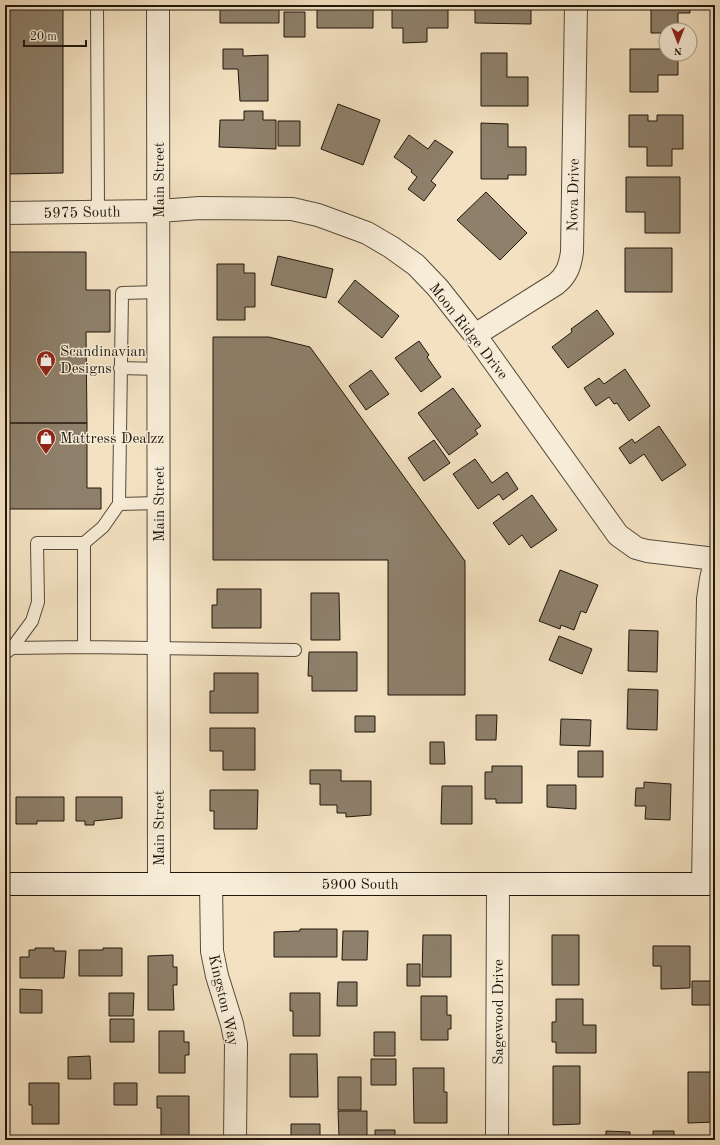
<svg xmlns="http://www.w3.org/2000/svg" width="720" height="1145" viewBox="0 0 720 1145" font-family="'Old Standard TT',serif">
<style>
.building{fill:#8e806b;stroke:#20170d}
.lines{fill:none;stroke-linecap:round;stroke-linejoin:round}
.lane-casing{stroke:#554a3a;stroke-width:14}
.street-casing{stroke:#554a3a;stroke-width:24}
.secondary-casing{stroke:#20170d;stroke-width:24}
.lane{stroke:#f7ecd7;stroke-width:12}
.street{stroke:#f7ecd7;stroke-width:22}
.secondary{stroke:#f7ecd7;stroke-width:22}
.labels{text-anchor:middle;stroke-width:3;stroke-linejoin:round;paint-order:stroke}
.street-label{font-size:15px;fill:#20170d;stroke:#f7ecd7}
.poi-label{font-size:15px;fill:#20170d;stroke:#f7ecd7;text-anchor:start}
</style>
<rect width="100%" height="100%" fill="#f3e1c1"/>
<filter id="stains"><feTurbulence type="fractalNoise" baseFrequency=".005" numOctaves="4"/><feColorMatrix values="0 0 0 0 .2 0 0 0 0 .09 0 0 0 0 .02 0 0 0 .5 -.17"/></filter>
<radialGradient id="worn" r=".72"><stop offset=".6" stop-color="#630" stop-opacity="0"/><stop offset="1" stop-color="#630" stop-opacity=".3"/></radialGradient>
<path class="building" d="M5,5H63V173L5,174Z
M220,5H279V23H220Z
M317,5H373V28H317Z
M392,5H448V28H427V42L403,43V28H392Z
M475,5H531V24L475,23Z
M651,5H690V13H678V30H666V33H651Z
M284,12H305V37H284Z
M223,49H243V56L268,55V101H240L238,69H223Z
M630,49H666V54H678V75H658V92H630Z
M481,53H507V77H528V106H481Z
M338,104L380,120L363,165L321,149Z
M244,111H263V120H276V149L219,147L220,120H244Z
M629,115H648V121H657V115H683V149H672V166H647V147H629Z
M278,121H300V146H278Z
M481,123L508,124V147H526V175H508V179H481Z
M409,135L428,149L435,140L453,152L431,181L436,185L424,201L408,189L417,177L411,172L412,170L394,157Z
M626,177H680V233H645V212H626Z
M486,192L527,233L500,260L457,220Z
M625,248H672V292H625Z
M5,252H86V290H110V332H86L87,423H5Z
M278,256L333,269L326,298L271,285Z
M217,264H244V273H255V307H245V320H217Z
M355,280L399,316L382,338L338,302Z
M597,310L614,334L568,368L552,347L572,332L571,329Z
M213,337H269L310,347L465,561V695H388V560H213Z
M419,341L429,355L427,357L441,377L421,392L395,358Z
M625,369L650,406L629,421L617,403L614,404L609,397L596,406L584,388L599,378L604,384Z
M371,370L389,394L366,410L349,386Z
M453,388L481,426L475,430L478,434L449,455L418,413Z
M5,423H87V488H101V509H5Z
M659,426L686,465L662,481L644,454L630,464L619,448L632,439L635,443Z
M434,440L450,463L424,481L408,458Z
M475,459L492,483L507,472L518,489L503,500L499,494L478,509L453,474Z
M532,495L557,530L531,548L522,535L509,545L493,523Z
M560,570L598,585L586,613L581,611L574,630L561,625L560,629L539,621Z
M217,589H261V628H212V605H217Z
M311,593H339L340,640H311Z
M629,630L658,631L657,672L628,671Z
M559,636L592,649L582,674L549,660Z
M309,652H357V691H312V676H308Z
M214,673H258V713H210V691H214Z
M628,689L658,690L657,730L627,729Z
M476,715H497L496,740H476Z
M355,716H375V732H355Z
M561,719L591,720L590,746L560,745Z
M210,728H255V770H223V751H210Z
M430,742H444L445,764H430Z
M578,751H603V777H578Z
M492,766H522V803H496V799H485V772H492Z
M310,770H341V781H371V815L346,817V813H337V805H320V784H310Z
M644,782L671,784L670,820L645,819L646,806H635L636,788H644Z
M547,785H576V809L547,807Z
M442,786H472V824H441Z
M210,790H258L257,829H214V811H210Z
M16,797H64V821H37V824H16Z
M76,797H122V818L94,821V825H85V821H76Z
M300,929H337V957H274V932L300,931Z
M343,931H368L367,960H342Z
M423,935H451V977H422Z
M552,935H579V985H552Z
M653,946H690V988L661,989V966H653Z
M35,948H54V951H66L64,978H20V957H29V950H35Z
M103,948H122V976H79V950H103Z
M173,955V967H177V985H173L174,1010H148V956Z
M407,964H420V986H407Z
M692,981H715V1005H692Z
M338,982H357V1006H337Z
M20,989L42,990V1013H20Z
M109,993H134L133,1016H109Z
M290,993H320V1036H293V1011H290Z
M421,996H447V1015H451V1029H448V1040H421Z
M556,999H583V1025H596V1053H556V1042H552V1022H556Z
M110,1019H134V1042H110Z
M159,1031H184V1042H189V1055H185V1073H159Z
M374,1032H395V1056H374Z
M290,1054H317L318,1097H290Z
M90,1056L91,1079H68V1057Z
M371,1059H396V1085H371Z
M553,1066H580V1124L553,1125Z
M413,1068H444V1092H447V1123H414Z
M688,1072H715V1122L688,1123Z
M338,1077H361V1110H338Z
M29,1083H59V1124H32V1105H29Z
M114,1083H137V1105H114Z
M157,1096H189V1138H161V1108H157Z
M338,1111H367V1136H339Z
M291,1124H320V1140H291Z
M375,1130H395V1140H375Z
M606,1131L630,1132V1140H606Z
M653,1131H674V1140H653Z
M421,1137H447V1140H421Z"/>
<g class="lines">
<defs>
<path id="lane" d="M97,5L98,211
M120,368L159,369
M119,504L159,503
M84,647L295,650
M12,648L32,621L38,602L37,543H84
M5,653L12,648L84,647V543L103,527L119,504L122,293L159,292"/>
<path id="street" d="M158,5L159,884
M5,213L159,211L200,208L292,209L318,215L367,233L391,247L416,265L438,288L475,335L618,535L636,548L647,551L715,559
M475,335L556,284C567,275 570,266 572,252L576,5
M211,884L212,951L217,976L232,1024L236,1044L235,1140
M703,884L708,599L711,579L715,563
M497,1140L498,884"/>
<path id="secondary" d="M5,884H715"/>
</defs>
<use href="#lane" class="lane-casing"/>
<use href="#street" class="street-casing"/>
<use href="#secondary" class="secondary-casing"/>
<use href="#lane" class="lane"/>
<use href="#street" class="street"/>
<use href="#secondary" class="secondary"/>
</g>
<defs>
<symbol id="shop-pin" viewBox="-11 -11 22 30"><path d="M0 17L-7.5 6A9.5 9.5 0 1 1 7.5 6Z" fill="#8f2418" stroke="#f7ecd7"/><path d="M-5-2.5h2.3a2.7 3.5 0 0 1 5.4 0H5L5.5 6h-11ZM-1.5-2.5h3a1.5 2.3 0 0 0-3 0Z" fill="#fff"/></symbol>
</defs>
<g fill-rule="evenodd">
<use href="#shop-pin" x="35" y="349" width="22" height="30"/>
<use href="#shop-pin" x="35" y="427" width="22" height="30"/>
</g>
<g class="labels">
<g class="street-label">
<text transform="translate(159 180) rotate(-90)" y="5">Main Street</text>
<text transform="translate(573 195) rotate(-89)" y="5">Nova Drive</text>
<text transform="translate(82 212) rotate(-1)" y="5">5975 South</text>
<text transform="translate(469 331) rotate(52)" y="5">Moon Ridge Drive</text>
<text transform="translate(159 504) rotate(-90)" y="5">Main Street</text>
<text transform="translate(159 828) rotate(-90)" y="5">Main Street</text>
<text x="360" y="889">5900 South</text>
<text transform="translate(224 1000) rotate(77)" y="5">Kingston Way</text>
<text transform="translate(498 1012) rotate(-90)" y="5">Sagewood Drive</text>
</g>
<g class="poi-label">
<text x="60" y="356">Scandinavian<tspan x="60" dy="17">Designs</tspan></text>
<text x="60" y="443">Mattress Dealzz</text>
</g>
</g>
<rect width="720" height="1145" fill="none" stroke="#f3e1c1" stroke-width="20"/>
<rect x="6" y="6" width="708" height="1133" fill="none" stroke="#20170d" stroke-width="2"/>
<rect x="10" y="10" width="700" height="1125" fill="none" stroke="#20170d"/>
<g transform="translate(678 42) rotate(180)"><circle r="19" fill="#f7ecd7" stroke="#a19786"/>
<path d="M0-3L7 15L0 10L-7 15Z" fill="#8f2418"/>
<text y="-6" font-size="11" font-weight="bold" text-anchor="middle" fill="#20170d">N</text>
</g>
<path d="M24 40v6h62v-6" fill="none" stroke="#20170d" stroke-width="2"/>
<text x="30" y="40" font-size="12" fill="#20170d" stroke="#f7ecd7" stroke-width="3" paint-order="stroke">20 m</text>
<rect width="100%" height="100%" filter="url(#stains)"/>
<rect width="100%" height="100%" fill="url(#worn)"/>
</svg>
